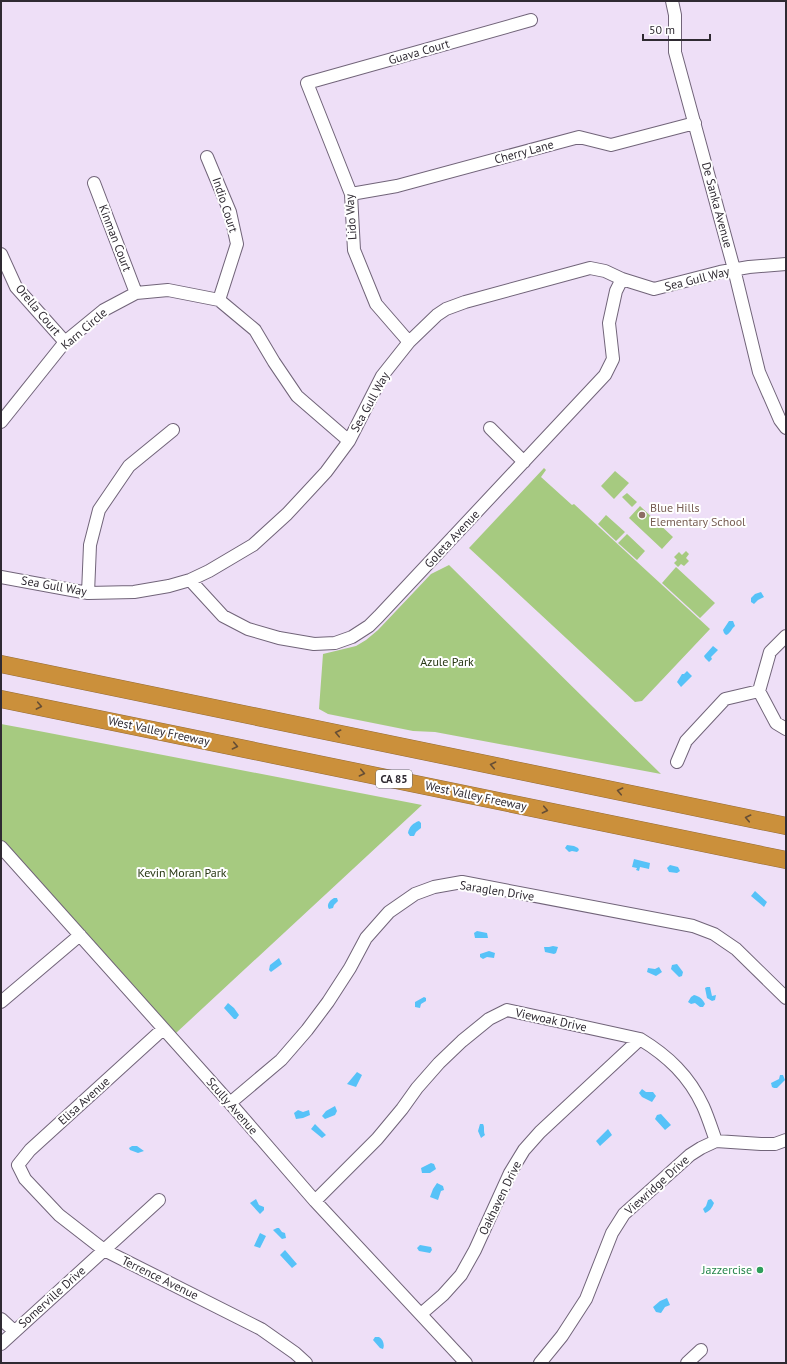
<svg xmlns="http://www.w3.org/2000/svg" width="787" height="1364" viewBox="0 0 787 1364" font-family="'PT Sans',sans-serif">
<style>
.green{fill:#a6ca80}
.water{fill:#56c2f8}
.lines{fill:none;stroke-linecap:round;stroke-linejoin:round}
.minor-casing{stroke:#716479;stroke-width:14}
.highway-casing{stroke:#946c38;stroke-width:18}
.minor{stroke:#fff;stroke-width:12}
.highway{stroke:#cb903b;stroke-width:17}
.oneway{stroke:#664e35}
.education-dot{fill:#8d6e63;stroke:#fff;stroke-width:1.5}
.leisure-dot{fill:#2e9e5b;stroke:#fff;stroke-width:1.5}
.labels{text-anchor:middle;stroke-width:4;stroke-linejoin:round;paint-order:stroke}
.shield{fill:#fff;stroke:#6d6a70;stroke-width:1}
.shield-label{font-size:11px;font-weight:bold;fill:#2f2a32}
.street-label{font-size:12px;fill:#2f2a32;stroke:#fff}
.education-label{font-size:12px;fill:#785e54;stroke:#fff;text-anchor:start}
.park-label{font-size:12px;fill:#263612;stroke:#fff}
.leisure-label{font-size:12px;fill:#27864d;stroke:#fff;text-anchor:end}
</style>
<rect width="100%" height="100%" fill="#eedff7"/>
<path class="green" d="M544,468L546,470L541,477L572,505L574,504L710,629L642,701L635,702L469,548Z
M615,471L629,483L614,499L601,486Z
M627,493L637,502L632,507L622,497Z
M640,506L673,537L662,549L629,518Z
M606,515L625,532L616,541L598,524Z
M627,534L645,551L637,560L618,543Z
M686,551L689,554L686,558L689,561L684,566L681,564L678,567L674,563L677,560L674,557L679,552L682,555Z
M449,565L661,774L435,732L413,731L328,714L319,709L323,654L356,646L366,640L378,630L431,574Z
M676,567L715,603L700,618L662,583Z
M1,724L44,732L422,805L176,1033L1,842Z"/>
<path class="water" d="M761,592L764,597L758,600L754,604L751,602V598L755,594Z
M729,621H733L735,626C732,628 730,634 726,635L724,633L723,630Z
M713,646L718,650L711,657L712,659L709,662L705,658L704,656Z
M687,671L692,676L681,687L677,682L682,674H684Z
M419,821L421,823V828L416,832L414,836H410L408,833C409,827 413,823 419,821Z
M567,845L574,846L578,848L579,850L577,852L572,851L569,852L565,848Z
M634,859L650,863L649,869L640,867L639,871L636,870L637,868L632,867Z
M670,865L678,867L680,871L677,873L669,872L667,868Z
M755,891L767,902L764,907L751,896Z
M334,898H337L338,901L334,905L333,908L329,909C326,905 330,900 334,898Z
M477,931L487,933L488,938H475L474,933Z
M553,946L558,947L556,953L554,954L545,952L544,947H549Z
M489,951L495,953L494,958L487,957L483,959L480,957V954Z
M279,958L282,964L271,972L269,970L270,965Z
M677,964L683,972L682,976L679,977L671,969L672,965Z
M659,967L662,972L656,976L647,972L648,968L655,969Z
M707,987H710L712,996L716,995L715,1000L712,1001L707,998L705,988Z
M694,995C699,996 703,999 705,1004L703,1007H700L695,1003L691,1004L688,1002L691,997Z
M424,997L426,998V1001L421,1004L420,1008L415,1007V1002Z
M228,1003L234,1008L239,1015L236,1019H234L224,1008Z
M357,1072L362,1075L356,1087L347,1084Z
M780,1075H783L785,1080L777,1088H774L772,1087L771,1083L779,1079Z
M642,1089L646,1092H653L656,1096L652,1102L642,1097L639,1093Z
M335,1106L337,1111L335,1115L325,1119L322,1116L326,1111Z
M298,1110L303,1112L309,1110L310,1115L303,1118L296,1119L294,1113Z
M661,1114L671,1125L665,1130L655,1119L657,1115Z
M315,1124L326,1135L322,1138L311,1129Z
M480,1124H483C485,1127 483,1131 485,1135L481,1138L478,1131Z
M608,1129L612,1135L600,1146L596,1141Z
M132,1146H137L144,1151L138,1153L130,1150L129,1148Z
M431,1163L434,1164L436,1169L430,1173H422L421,1168Z
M437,1183L443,1186L444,1190L441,1191L438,1200L430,1197L433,1189Z
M256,1199L259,1205L264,1207V1210L260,1214L250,1203Z
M711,1199L714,1203C712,1208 710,1211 705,1213L703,1209L706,1206L708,1200Z
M277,1228H279L282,1232L285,1233L286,1238L282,1239L273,1230Z
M260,1233L266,1236L260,1248L254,1246Z
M420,1245L431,1247L432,1250L430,1253L419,1251L417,1248Z
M285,1250L297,1264L292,1268L280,1255Z
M667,1298L670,1305L665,1307L661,1313L656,1312L653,1307L660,1301Z
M375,1337H379C383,1339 385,1345 383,1349L380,1348L373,1340Z"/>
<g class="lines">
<defs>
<path id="minor" d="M672,1L675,15V52L734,269L759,372L780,420L786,428
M207,157L230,212L237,244L219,300
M94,183L136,293
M351,194L397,186L579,137L611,145L695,123
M1,254L16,287L65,342
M409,342L376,304L354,250L351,194L307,83L531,20
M1,422L65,342L104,310L136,293L168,290L219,300L255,330L274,362L297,396L349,441
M490,428L524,462
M1,577L88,593L134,592L169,586L190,580L209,571L253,545L287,514L326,472L349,441L382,376L409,342L437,315L446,309L465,302L590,268L605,271L622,279L654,289L720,272L749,267L786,264
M190,580L223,616L248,629L279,638L314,644L335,643L352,637L369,626L379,616L605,375L613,359L609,323L616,291L622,279
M88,593L90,545L99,510L129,466L173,430
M759,691L776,723L786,729
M677,762L686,741L725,699L759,691L770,652L786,636
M1,847L230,1103L315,1201L466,1363
M1,1002L80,935
M163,1029L30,1150L18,1165L25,1179L59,1215L104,1250L261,1329L295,1353L306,1363
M230,1103L281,1060L307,1030L328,1002L350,968L366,938L389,912L415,894L434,887L462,882L693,926L714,934L736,949L786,998
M315,1201L377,1139L402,1109L417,1088L439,1063L462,1041L489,1019L507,1010L640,1039C668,1056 689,1076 703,1106C708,1117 712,1130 716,1141
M421,1314L443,1295L461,1275L475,1250L510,1173L524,1150L540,1132L640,1039
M1,1319L14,1331
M1,1344L159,1200
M540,1363L562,1336L586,1299L612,1233L624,1214L690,1155L701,1148L716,1141L761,1144H775L786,1140
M687,1363L701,1350"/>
<path id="highway" d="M1,664L786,826
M1,699L786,860"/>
</defs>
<use href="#minor" class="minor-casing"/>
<use href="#highway" class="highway-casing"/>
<use href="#minor" class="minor"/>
<use href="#highway" class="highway"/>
</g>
<defs><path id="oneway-chevron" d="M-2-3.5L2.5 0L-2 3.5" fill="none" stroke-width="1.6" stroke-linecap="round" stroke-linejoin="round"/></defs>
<g class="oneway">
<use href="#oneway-chevron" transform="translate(39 706) rotate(11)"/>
<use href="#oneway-chevron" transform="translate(338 733) rotate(-168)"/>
<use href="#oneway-chevron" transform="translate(235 746) rotate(12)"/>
<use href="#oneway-chevron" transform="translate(493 765) rotate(-168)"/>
<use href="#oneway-chevron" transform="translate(362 773) rotate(12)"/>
<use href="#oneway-chevron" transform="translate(620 791) rotate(-168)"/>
<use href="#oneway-chevron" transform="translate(545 810) rotate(12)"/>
<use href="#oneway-chevron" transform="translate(748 818) rotate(-168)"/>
</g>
<circle class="education-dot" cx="642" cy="515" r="4"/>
<circle class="leisure-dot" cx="760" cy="1270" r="4"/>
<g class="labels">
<rect class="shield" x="376" y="770" width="36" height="18" rx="3"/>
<g class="shield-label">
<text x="394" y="783">CA 85</text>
</g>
<g class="street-label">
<text transform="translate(419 52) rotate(-16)" y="4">Guava Court</text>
<text transform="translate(524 152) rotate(-15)" y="4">Cherry Lane</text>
<text transform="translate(225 205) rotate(72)" y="4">Indio Court</text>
<text transform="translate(717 205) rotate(75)" y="4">De Sanka Avenue</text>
<text transform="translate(351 217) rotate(-94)" y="4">Lido Way</text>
<text transform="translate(115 238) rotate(69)" y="4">Kinman Court</text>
<text transform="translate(697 279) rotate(-14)" y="4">Sea Gull Way</text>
<text transform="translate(38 310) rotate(50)" y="4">Orella Court</text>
<text transform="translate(84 329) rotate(-41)" y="4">Karn Circle</text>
<text transform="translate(370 402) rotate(-61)" y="4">Sea Gull Way</text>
<text transform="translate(452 539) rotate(-47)" y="4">Goleta Avenue</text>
<text transform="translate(54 586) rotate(10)" y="4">Sea Gull Way</text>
<text transform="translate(159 731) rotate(12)" y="4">West Valley Freeway</text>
<text transform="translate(476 796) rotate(12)" y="4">West Valley Freeway</text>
<text transform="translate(497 891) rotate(9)" y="4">Saraglen Drive</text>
<text transform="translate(551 1020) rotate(12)" y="4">Viewoak Drive</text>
<text transform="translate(84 1101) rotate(-42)" y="4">Elisa Avenue</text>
<text transform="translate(232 1106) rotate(49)" y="4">Scully Avenue</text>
<text transform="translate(657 1185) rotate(-42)" y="4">Viewridge Drive</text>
<text transform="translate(500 1198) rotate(-64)" y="4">Oakhaven Drive</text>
<text transform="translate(160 1278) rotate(26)" y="4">Terrence Avenue</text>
<text transform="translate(52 1297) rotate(-42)" y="4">Somerville Drive</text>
</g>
<g class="education-label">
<text x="650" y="512">Blue Hills<tspan x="650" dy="14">Elementary School</tspan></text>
</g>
<g class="park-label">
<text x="447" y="666">Azule Park</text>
<text x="182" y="877">Kevin Moran Park</text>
</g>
<g class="leisure-label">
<text x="752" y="1274">Jazzercise</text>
</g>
</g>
<rect width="787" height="1364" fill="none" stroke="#2f2a32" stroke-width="4"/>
<path d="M643 34v6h67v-6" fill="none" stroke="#2f2a32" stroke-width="2"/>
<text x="649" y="34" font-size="12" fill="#2f2a32" stroke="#ffffff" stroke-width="3" paint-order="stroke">50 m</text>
</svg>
